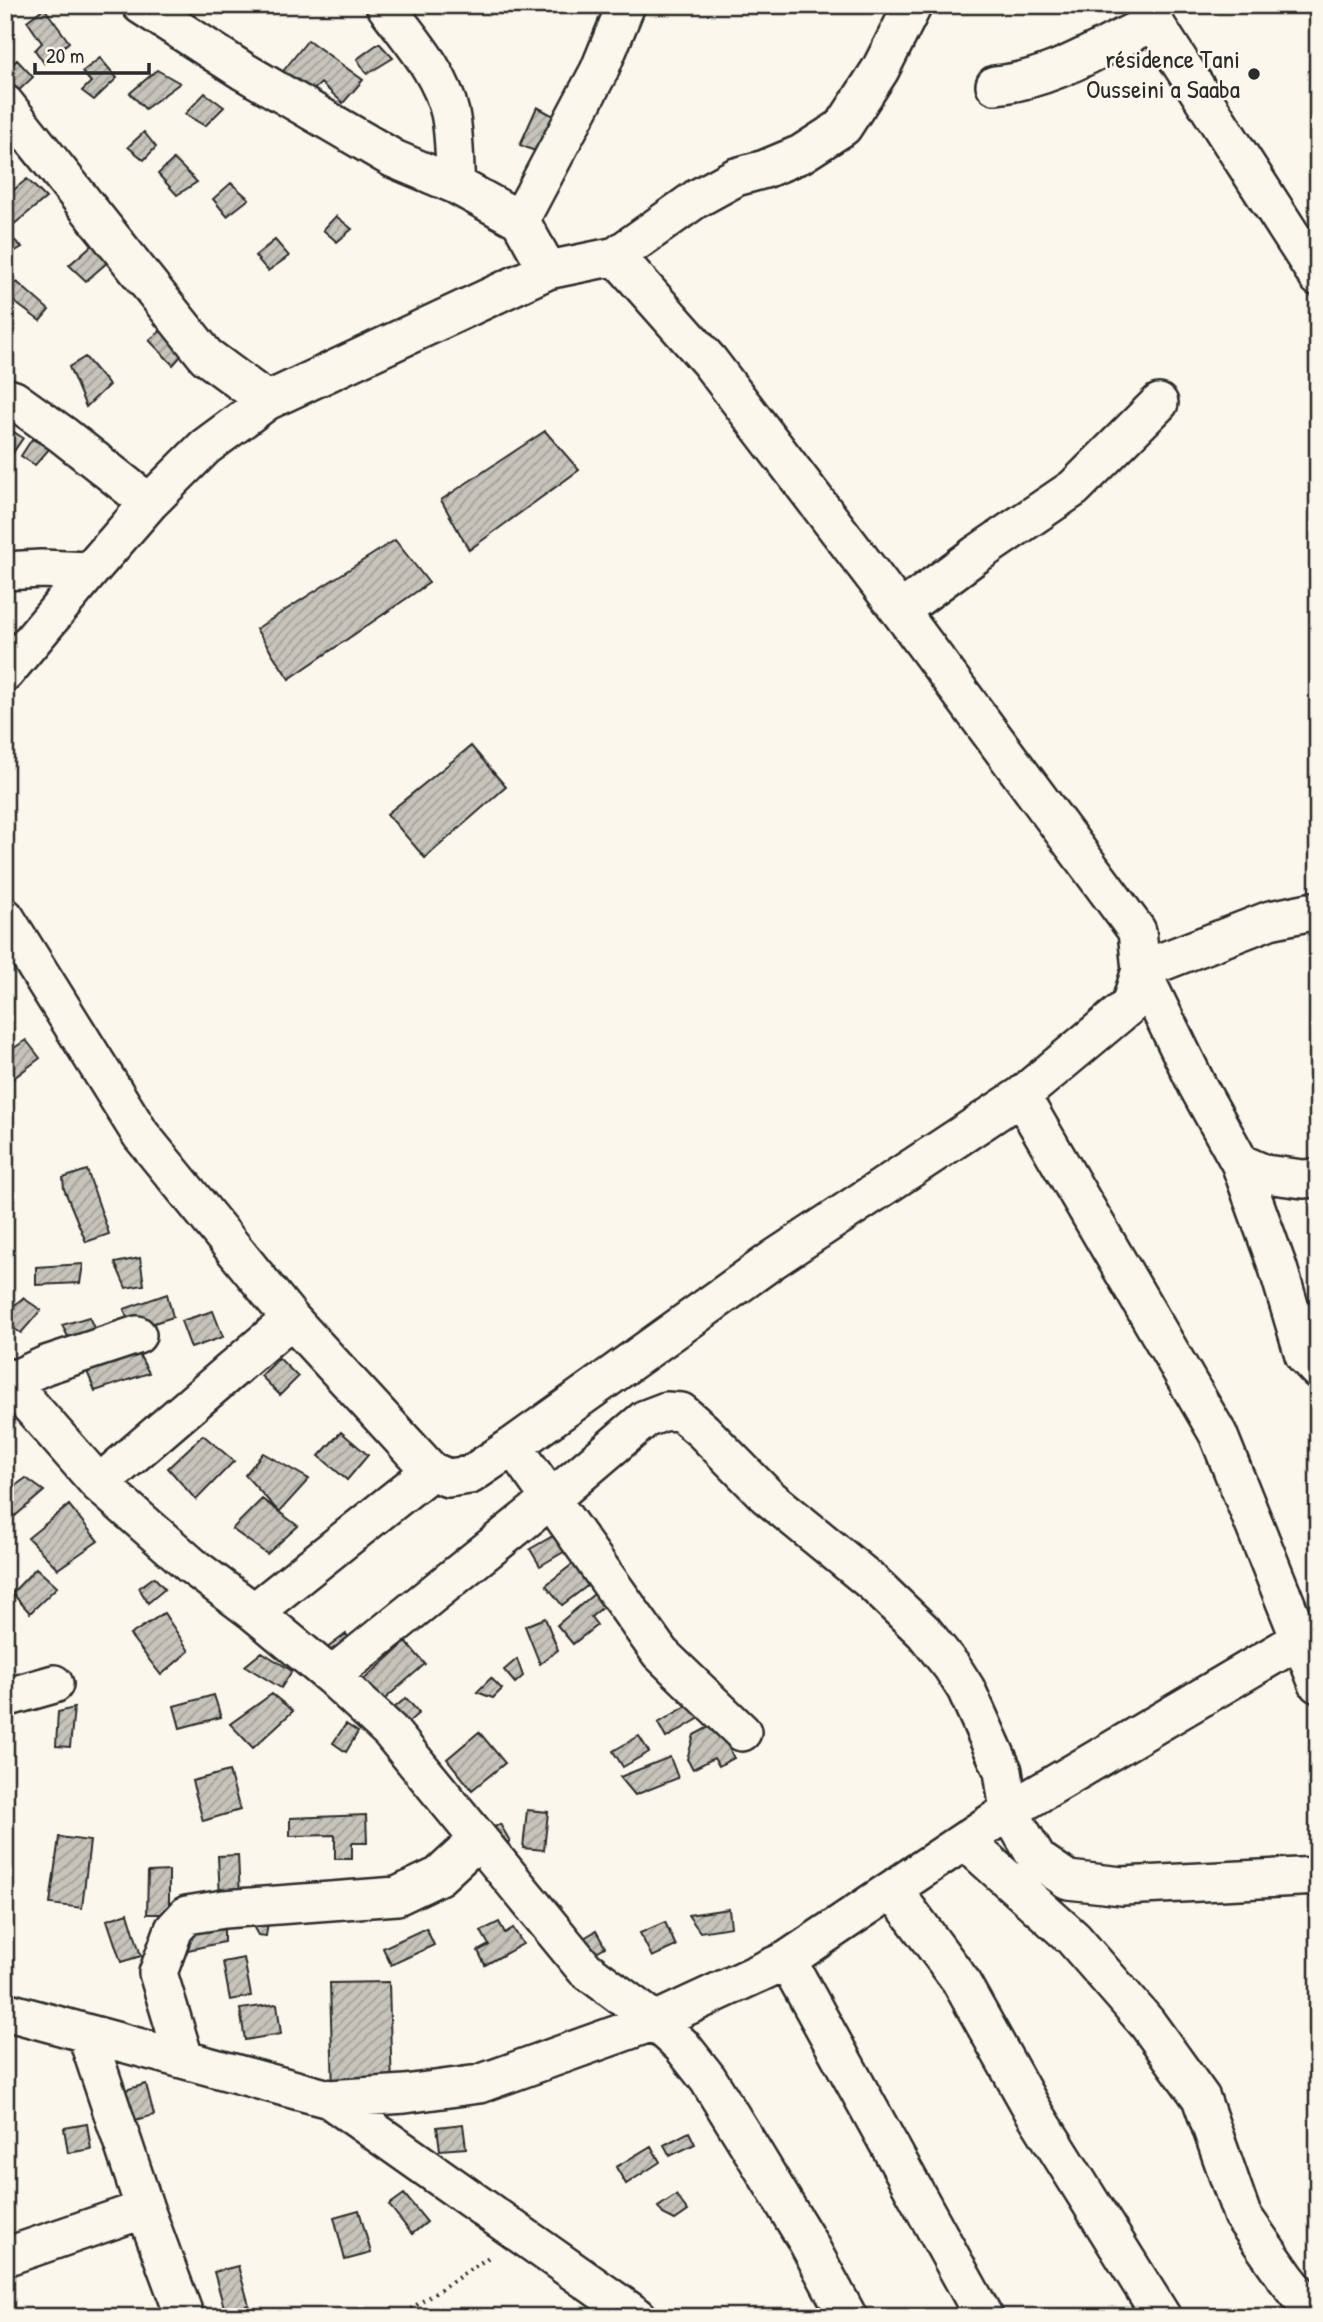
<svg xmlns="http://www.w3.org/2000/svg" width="1323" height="2322" viewBox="0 0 1323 2322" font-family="'Patrick Hand',sans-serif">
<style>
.building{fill:url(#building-hatch);stroke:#2b2b2b;stroke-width:2}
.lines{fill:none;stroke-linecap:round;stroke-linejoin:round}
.minor-casing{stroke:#2b2b2b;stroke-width:42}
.path{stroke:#2b2b2b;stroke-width:4.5;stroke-dasharray:2 5;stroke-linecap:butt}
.minor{stroke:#fbf7ec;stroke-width:37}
.poi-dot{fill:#2b2b2b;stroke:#fbf7ec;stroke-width:2.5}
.labels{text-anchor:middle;stroke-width:5;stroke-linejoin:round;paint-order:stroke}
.poi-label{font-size:26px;fill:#2b2b2b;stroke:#fbf7ec;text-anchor:end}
</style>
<defs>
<pattern id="building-hatch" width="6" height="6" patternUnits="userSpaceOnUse" patternTransform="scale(1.75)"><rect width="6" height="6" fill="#c7c4bc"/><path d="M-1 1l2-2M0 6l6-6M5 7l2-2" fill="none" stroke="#a29f99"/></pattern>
</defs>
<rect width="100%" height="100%" fill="#fbf7ec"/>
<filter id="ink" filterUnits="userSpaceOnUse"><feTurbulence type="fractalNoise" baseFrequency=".0143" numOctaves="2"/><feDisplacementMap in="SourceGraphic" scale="14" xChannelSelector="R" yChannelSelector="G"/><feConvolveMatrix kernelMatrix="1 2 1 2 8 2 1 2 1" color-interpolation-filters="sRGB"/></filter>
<g filter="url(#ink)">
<path class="building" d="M44,8L69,42L44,63L35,50L42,43L27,21Z
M308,40L363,80L343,103L321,83L306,97L280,75Z
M379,43L393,58L367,74L357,59Z
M100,58L117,78L94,100L82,91L91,82L82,72Z
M17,60L33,77L14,95L5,85V71Z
M157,70L180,83L145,109L130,93Z
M205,93L224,107L205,126L185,114Z
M537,107L561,120L542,154L520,145Z
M5,127L24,135L7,151L5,149Z
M144,132L156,147L144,160L128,147Z
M174,159L197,182L177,195L158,174Z
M27,179L46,198L13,225L5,213V197Z
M231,183L249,199L227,216L213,199Z
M336,216L352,229L337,242L323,230Z
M5,232L22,247L5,257Z
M100,238L116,255L86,281L69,265Z
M275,240L289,256L268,271L255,256Z
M17,282L49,310L40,321L5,295Z
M168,325L190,346L173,365L149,340Z
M85,357L109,385L86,407L69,367Z
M545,431L579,470L469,550L441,500Z
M14,432L23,438L12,454L5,452V442Z
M32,439L50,448L35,465L21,456Z
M395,540L429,583L289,679L256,629Z
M471,746L506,787L425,858L387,814Z
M26,1040L40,1058L10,1081L5,1076V1054Z
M87,1170L109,1234L86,1242L64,1189L63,1178Z
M140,1258L144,1285L126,1288L115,1263Z
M83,1264L80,1283L36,1285V1267Z
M167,1294L173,1317L132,1330L124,1309Z
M23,1298L41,1310L21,1333L5,1323V1313Z
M213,1311L223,1337L191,1348L181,1321Z
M89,1317L98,1337L73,1346L62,1325Z
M134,1345L149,1373L95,1391L84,1364Z
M279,1358L298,1377L280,1395L261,1376Z
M341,1432L368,1455L347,1480L319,1456Z
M203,1435L234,1461L196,1500L168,1468Z
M263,1453L309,1479L279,1512L245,1475Z
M26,1478L44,1491L15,1516L5,1505V1493Z
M262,1499L298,1526L267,1554L232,1529Z
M69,1505L98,1541L58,1569L28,1538Z
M553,1536L572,1547L540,1566L530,1549Z
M579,1559L595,1580L562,1605L546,1585Z
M36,1568L57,1587L30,1613L12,1593Z
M154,1577L165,1589L148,1603L139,1588Z
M600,1589L610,1601L591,1617L597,1625L573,1644L557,1625Z
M5,1601L13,1623L5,1626Z
M164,1613L189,1651L161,1675L130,1635Z
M545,1618L558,1650L540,1664L525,1626Z
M346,1634L358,1650L318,1655Z
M406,1642L425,1664L379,1704L360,1683Z
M262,1652L292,1671L281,1688L245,1666Z
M517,1659L523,1676L515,1683L504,1670Z
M491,1678L502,1689L493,1698L477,1692Z
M272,1694L293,1711L253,1748L230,1724Z
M214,1695L221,1717L180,1728L174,1706Z
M406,1698L419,1713L394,1734L380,1720Z
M697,1700L705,1715L666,1738L658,1723Z
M74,1708L70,1747L56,1746L58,1712Z
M716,1723L734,1758L719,1766L714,1758L693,1769L687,1759L694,1735Z
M346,1724L358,1732L346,1752L333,1743Z
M479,1732L505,1763L472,1790L447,1759Z
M639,1736L649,1752L623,1767L613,1751Z
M670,1757L678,1778L635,1795L620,1777Z
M229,1771L240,1810L203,1821L192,1781Z
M527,1810L548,1812L544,1850L523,1848Z
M366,1815L367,1843H352V1859H335V1835L290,1836V1818Z
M500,1824L510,1841L497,1848L480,1836Z
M59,1837L90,1841L82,1908L50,1904Z
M238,1855L240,1898L220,1899L218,1856Z
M169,1871V1914H147L148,1872Z
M224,1909V1942L188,1950L182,1929Z
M729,1909L731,1927L700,1932L688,1915Z
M128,1913L141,1956L121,1962L107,1920Z
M269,1916L266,1936L258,1935L249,1919Z
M499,1922L505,1933L513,1928L523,1944L485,1965L478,1951L489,1945L481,1931Z
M665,1922L676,1946L652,1957L640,1933Z
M426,1928L434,1945L391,1965L383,1948Z
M596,1931L605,1947L581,1961L572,1945Z
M244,1958L251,1996L230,2000L223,1962Z
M389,1982L392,2090L333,2092L330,1983Z
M277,2004L281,2034L245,2040L240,2009Z
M146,2084L154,2115L124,2123L115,2093Z
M87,2124L91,2149L68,2153L64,2128Z
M463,2124L466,2148L440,2150L437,2127Z
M689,2132L695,2144L670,2156L664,2145Z
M651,2146L660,2162L626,2184L616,2167Z
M404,2194L427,2222L412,2234L389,2205Z
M676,2195L688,2211L675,2220L663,2214L658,2207Z
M359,2210L371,2253L345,2260L334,2217Z
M238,2266L249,2305L225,2311L214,2272Z"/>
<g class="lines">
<defs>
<path id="minor" d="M141,5L243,71L394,159L456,185L520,220L548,270
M385,5C409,38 441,72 450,113C455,136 454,161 456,185
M1149,5L1154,22L1318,277
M995,85C1053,80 1102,46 1154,22
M5,104L206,356L267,401
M520,220L599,71L626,5
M616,256L709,361L900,611L1137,931L1141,970L1197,1085L1240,1163L1265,1174L1303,1179L1318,1178
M5,397L14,400L63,435L149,503
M5,571L41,569L90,571
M900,611L977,554L1074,488L1159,403
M5,673L90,571L149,503L205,447L267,401L548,270L616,256L696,199L736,177L765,169L801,154L843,127L880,70L913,5
M5,917L141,1135L291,1319L431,1471L448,1478L470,1475L513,1446L774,1259L1021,1096L1218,1434L1318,1684
M1141,970L1270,920L1318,910
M1021,1096L1130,1005L1141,970
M1240,1163L1278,1268L1304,1355L1318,1370
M5,1377L99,1484L191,1565L254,1612L331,1676L390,1731L585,1969L655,2021L682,2046L708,2079L750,2147L807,2241L848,2317
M9,1382L46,1365L137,1335
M513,1446L660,1653L742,1732
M99,1484L291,1319
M254,1612L431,1471
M331,1676L551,1499L645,1419L666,1411L681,1412L703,1431L767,1496L873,1583L924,1632L952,1667L966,1689L1003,1771L1009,1811L1037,1859L1068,1880L1122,1886L1318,1876
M5,1698L54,1684
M965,1841L1073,1938L1147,2023L1201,2098L1242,2215L1286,2278L1317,2317
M893,1890L960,1980L1031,2107L1162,2317
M787,1960L984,2317
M5,2011L329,2099L405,2094L479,2084L655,2021L787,1960L1009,1811L1299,1640L1318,1633
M86,2033L145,2209L185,2317
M184,2058L158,1973L174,1929L187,1915L224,1909L397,1896L439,1876L478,1840
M329,2099L638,2317
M5,2257L145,2209"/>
</defs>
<use href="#minor" class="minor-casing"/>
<path class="path" d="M399,2317L489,2257"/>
<use href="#minor" class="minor"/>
</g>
</g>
<circle class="poi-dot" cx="1254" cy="74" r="7"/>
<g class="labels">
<g class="poi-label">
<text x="1240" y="68">résidence Tani<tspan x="1240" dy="30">Ousseini a Saaba</tspan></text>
</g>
</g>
<rect width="1323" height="2322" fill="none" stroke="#fbf7ec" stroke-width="28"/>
<rect x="14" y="14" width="1295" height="2294" fill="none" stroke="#2b2b2b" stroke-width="2.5" filter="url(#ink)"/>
<path d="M35 63v10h114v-10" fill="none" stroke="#2b2b2b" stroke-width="3.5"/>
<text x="46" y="63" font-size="21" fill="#2b2b2b" stroke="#fbf7ec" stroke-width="5" paint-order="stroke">20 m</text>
</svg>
